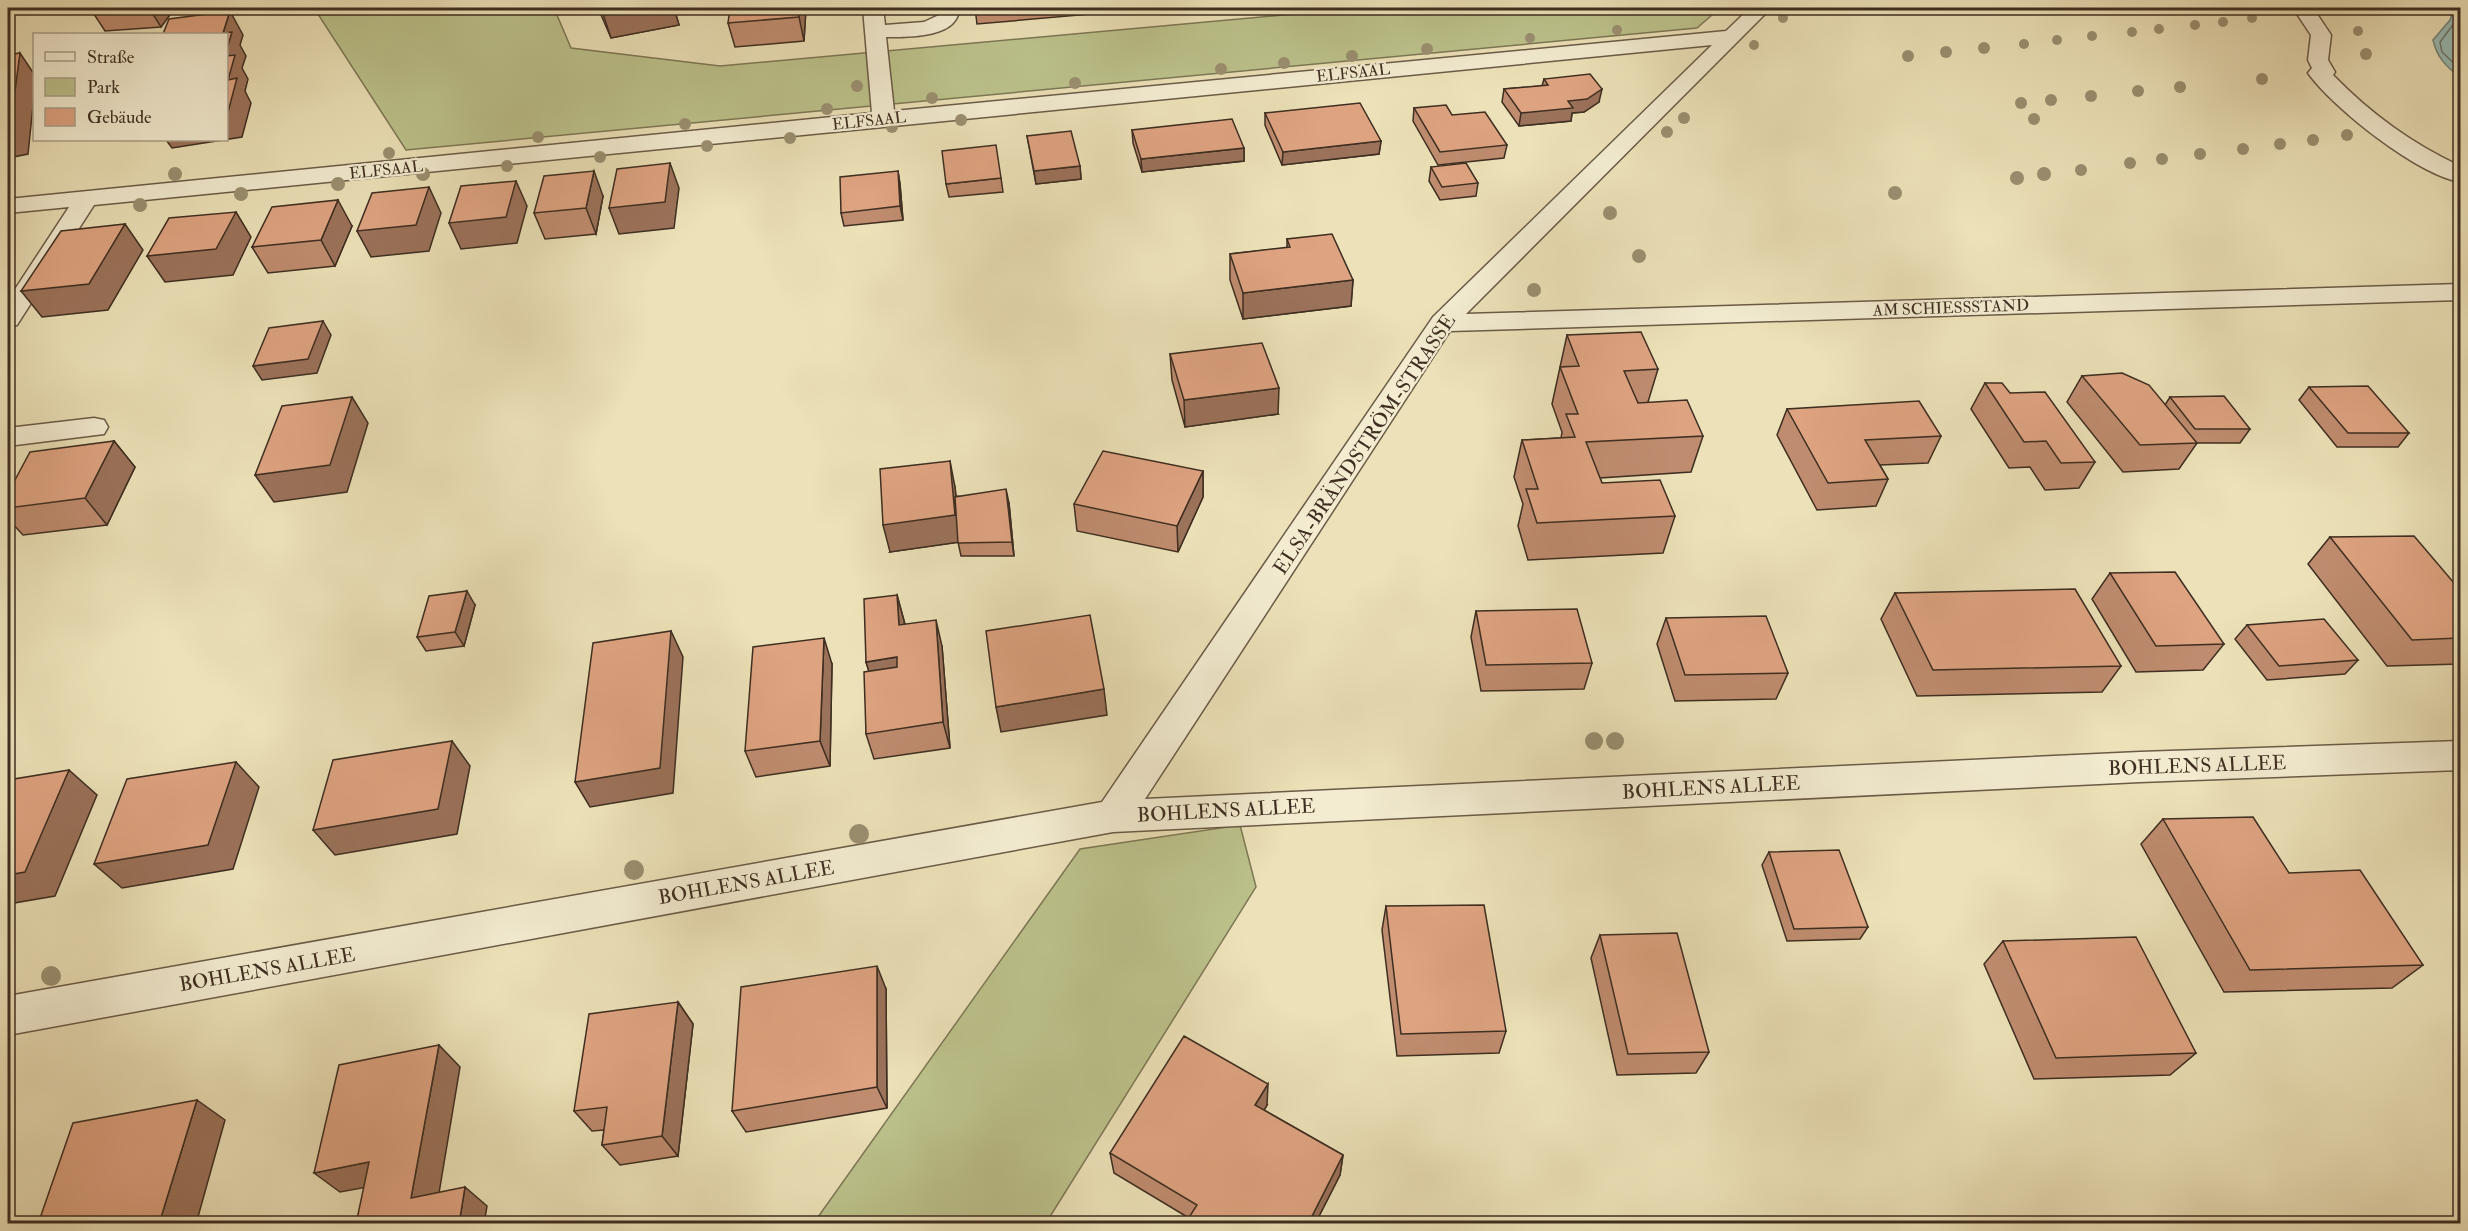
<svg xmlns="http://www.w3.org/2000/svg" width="2468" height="1231" viewBox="0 0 2468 1231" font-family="'IM FELL Double Pica',serif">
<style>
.green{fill:#bcc28c;stroke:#7d7856;stroke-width:1.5}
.water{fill:#9abcb6;stroke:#75837a;stroke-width:1.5}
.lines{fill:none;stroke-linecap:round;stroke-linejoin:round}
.shore{stroke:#6c756c;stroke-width:1.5}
.minor-casing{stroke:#6a5b47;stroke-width:3}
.minor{fill:#f3ecd1;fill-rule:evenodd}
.tree{fill:#9a8f70}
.wall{fill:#bf8c6f;stroke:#3e2e21;stroke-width:1.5}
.shaded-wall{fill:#9b725a;stroke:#3e2e21;stroke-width:1.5}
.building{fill:#dea381;stroke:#3e2e21;stroke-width:1.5}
.labels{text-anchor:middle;stroke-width:4.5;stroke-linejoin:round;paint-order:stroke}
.far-street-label{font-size:16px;fill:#3e2e21;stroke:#f3ecd1}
.street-label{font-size:20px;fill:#3e2e21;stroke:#f3ecd1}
</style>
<rect width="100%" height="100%" fill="#ece1b8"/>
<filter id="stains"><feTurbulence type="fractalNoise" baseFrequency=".00333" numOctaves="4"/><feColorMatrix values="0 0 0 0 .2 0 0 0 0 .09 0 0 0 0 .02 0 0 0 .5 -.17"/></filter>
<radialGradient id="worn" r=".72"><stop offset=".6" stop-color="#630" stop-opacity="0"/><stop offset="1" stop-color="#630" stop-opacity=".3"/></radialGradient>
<path class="green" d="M314,8H554L571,48L720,66L1360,8H1720L1697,28L406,150Z
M1240,825L1256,887L1046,1223L813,1224L1080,849Z"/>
<path class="water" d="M2454,8H2460V77C2446,67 2437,57 2433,40L2450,20Z"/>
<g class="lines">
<path class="shore" d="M2459,8L2455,22L2440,42L2442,52L2460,69"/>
<defs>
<path id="minor" d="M863,8H883L885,25L924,22L939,15V8H959C959,38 908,37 886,37L894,111L1726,31L1750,8H1771L1466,314L2460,284V300L1450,331L1145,799L2140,752L2460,741V770L2140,782L1113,832L8,1035V996L1102,802L1433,317L1712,45L94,205L17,325L8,327V300L69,207L8,213V199L872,113Z
M2293,8H2313L2331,35L2328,60L2335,72L2333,75C2370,113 2412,144 2460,166V182C2417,174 2334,109 2308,73L2312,68L2308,60L2311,35Z
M94,418L104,420L108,427L104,434L8,446V428Z"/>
</defs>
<use href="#minor" class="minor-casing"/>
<use href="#minor" class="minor"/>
</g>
<g class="tree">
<circle cx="1783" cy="18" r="5"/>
<circle cx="2252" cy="18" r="5"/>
<circle cx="2223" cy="22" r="5"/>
<circle cx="2195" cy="25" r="5"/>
<circle cx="2159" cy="29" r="5"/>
<circle cx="1617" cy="30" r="5"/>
<circle cx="2358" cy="31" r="5"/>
<circle cx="2132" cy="32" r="5"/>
<circle cx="2092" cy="36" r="5"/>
<circle cx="1530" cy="38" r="5"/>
<circle cx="2057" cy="40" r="5"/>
<circle cx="2024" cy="44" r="5"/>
<circle cx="1754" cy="45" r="5"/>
<circle cx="1984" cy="48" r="6"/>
<circle cx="1427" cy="49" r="6"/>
<circle cx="1946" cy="52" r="6"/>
<circle cx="2366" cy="54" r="6"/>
<circle cx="1352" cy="56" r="6"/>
<circle cx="1908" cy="56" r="6"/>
<circle cx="1284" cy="63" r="6"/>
<circle cx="1221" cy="69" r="6"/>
<circle cx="2262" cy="79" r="6"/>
<circle cx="1075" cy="83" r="6"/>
<circle cx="857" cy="86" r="6"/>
<circle cx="2180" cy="87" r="6"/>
<circle cx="2138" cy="91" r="6"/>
<circle cx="2091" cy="96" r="6"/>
<circle cx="932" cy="98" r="6"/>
<circle cx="2051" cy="100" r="6"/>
<circle cx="2021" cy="103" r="6"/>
<circle cx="827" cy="109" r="6"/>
<circle cx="1684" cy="118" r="6"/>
<circle cx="2034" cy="119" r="6"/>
<circle cx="961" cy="120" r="6"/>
<circle cx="685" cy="124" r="6"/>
<circle cx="892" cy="127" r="6"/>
<circle cx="1667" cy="132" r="6"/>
<circle cx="2347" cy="135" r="6"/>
<circle cx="538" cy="137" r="6"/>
<circle cx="790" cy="138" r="6"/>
<circle cx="2313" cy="140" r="6"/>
<circle cx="2280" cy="144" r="6"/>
<circle cx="707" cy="146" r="6"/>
<circle cx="2243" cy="149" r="6"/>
<circle cx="389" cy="153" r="6"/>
<circle cx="2200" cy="154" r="6"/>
<circle cx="600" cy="157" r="6"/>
<circle cx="2162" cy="159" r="6"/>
<circle cx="2130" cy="163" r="6"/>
<circle cx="507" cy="166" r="6"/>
<circle cx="2081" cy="170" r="6"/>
<circle cx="175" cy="174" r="7"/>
<circle cx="423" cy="174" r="7"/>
<circle cx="2044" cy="174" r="7"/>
<circle cx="2017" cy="178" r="7"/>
<circle cx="338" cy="184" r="7"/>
<circle cx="1895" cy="193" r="7"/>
<circle cx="241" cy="194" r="7"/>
<circle cx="140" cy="205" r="7"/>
<circle cx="1610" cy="213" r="7"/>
<circle cx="1639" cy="256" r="7"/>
<circle cx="1534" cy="290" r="7"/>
<circle cx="1594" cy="741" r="9"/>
<circle cx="1615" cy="741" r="9"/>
<circle cx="859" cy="834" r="10"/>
<circle cx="634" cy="870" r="10"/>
<circle cx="51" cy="976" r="10"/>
</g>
<path class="wall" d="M90,8H175L161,27L105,31Z
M598,8H674L679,25L611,38Z
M806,8L804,41L735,47L728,23Z
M975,8H1148L1149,9L977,24Z
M1544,79L1599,102L1584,112L1572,113L1571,121L1519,126L1502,102L1504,89L1542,86Z
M1414,108L1452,115L1507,145L1504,158L1438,165L1413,121Z
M1265,113L1381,141L1379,154L1282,165L1265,125Z
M1132,130L1244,148V161L1142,172L1133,143Z
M1027,136L1080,166L1081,179L1036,184Z
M1431,167L1478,183L1476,196L1440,200L1429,181Z
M898,171L900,184L903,220L844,226L841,213Z
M1001,178L1003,192L949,197L946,184Z
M603,196L596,234L545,239L534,213Z
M352,226L335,266L268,273L252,247Z
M1287,239L1353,280L1351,306L1243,319L1230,280V254L1287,248Z
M1567,335L1658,369L1648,402L1703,436L1691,472L1600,478L1602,483L1675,516L1663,553L1528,560L1518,526L1523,504L1514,477L1522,440L1561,438L1562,432L1552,404Z
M1170,354L1278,414L1185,427L1172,380Z
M2082,376L2165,405L2170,397L2250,429L2240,443H2197L2179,469L2123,472L2067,402Z
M1985,383L2010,393L2095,462L2079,488L2045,490L2030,467L2009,468L1971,409Z
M2309,387L2409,433L2398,447H2337L2299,400Z
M1787,409L1941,436L1928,463L1880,465L1888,479L1876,506L1817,510L1777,435Z
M114,441L135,467L107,525L23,535L8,519V493Z
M1203,471V497L1178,552L1077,531L1074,504Z
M955,487L956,496L1009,503L1014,556H961L958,542L890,552Z
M2330,537L2460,590V664L2387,666L2308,564Z
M2110,573L2224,644L2203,670L2136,672L2092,599Z
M1895,593L2121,666L2102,692L1917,696L1881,619Z
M897,595L905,624L942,646L950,748L874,759L866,734L869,671L866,662Z
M475,605L464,646L426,651L417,637Z
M1476,611L1592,663L1584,689L1481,691L1471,637Z
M1666,618L1788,673L1776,699L1675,701L1657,644Z
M2247,625L2358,660L2345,674L2267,680L2235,639Z
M832,664L830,766L756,777L745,751Z
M2163,819L2289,873L2423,965L2392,988L2224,992L2141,844Z
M1769,852L1868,927L1860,939L1787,941L1762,865Z
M1386,906L1506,1031L1499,1053L1397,1056L1382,930Z
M1600,935L1709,1052L1696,1073L1617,1075L1591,958Z
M2003,941L2196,1053L2170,1075L2034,1079L1984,964Z
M886,989L887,1108L746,1132L732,1111Z
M678,1002L693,1024L678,1156L620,1165L602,1145L604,1130L592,1131L574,1111Z
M1267,1105L1264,1110L1343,1155L1340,1175L1315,1224H1189V1218L1114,1173L1110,1153Z"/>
<path class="shaded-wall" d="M149,8H175L161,27Z
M639,8H674L679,25L611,38L603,14Z
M799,8H806L804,41L799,17Z
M230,11L243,35L240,45L246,56L242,68L248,79L245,91L251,103L242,137L172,148L166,140H226L228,80L226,52L223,33Z
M20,53L34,74V96L28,154L8,158V129Z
M1602,89L1599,102L1584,112L1572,113L1571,121L1519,126L1521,113L1568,101Z
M1381,141L1379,154L1282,165L1283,152Z
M1244,148V161L1142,172L1141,159Z
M670,163L679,188L674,228L619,234L609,208Z
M1080,166L1081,179L1036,184L1034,171Z
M594,171L603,196L596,234L586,208Z
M898,171L900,184L903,220L900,206Z
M516,181L527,206L517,243L461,249L449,223Z
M429,187L441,213L429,251L371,257L357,231Z
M338,200L352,226L335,266L321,240Z
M236,212L251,237L233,275L165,282L147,256Z
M125,224L143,250L108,310L42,317L21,291Z
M1353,280L1351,306L1243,319V293Z
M323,321L331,335L317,373L262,380L253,366Z
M1279,388L1278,414L1185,427L1184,400Z
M352,397L368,423L347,492L274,502L255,475Z
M114,441L135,467L107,525L85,498Z
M950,461L955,487L960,542L890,552L883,525Z
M1203,471V497L1178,552L1177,526Z
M1006,489L1009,503L1014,556L1012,542Z
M467,591L475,605L464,646L455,632Z
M897,595L904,621L906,651L899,625Z
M936,620L942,646L950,748L943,722Z
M671,631L683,657L673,793L590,807L575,782Z
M824,638L832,664L830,766L820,741Z
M897,657L904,683L874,688L866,662Z
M1104,689L1107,715L1001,732L996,707Z
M452,741L470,766L457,834L335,855L313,830Z
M236,762L259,787L233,869L122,888L94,864Z
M69,770L97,795L55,896L8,904V875Z
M877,966L886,989L887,1108L877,1087Z
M678,1002L693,1024L678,1156L662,1136Z
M439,1045L460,1067L435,1217L411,1198Z
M1268,1084L1267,1105L1255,1126V1105Z
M197,1100L225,1120L196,1224H159Z
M1343,1155L1340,1175L1315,1224H1308Z
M369,1162L394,1182L340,1192L314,1173Z
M465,1187L487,1206L484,1224H459Z"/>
<path class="building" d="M600,8H639L603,14Z
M730,8H799V17L728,23Z
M230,11L223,33L232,32L226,52V34H163L169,19Z
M20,53L10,129H8V55Z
M235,55L228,80L237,78L228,112L226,113V56Z
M1590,74L1602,89L1587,99L1568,101L1573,108L1521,113L1504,89L1548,85L1544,79Z
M1360,103L1381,141L1283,152L1265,113Z
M1446,105L1452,115L1485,112L1507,145L1440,152L1414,108Z
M1232,119L1244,148L1141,159L1132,130Z
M1071,131L1080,166L1034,171L1027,136Z
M996,145L1001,178L946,184L942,151Z
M670,163L665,202L609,208L617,169Z
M1466,163L1478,183L1442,187L1431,167Z
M594,171L586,208L534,213L544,176Z
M898,171L900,206L841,213L840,177Z
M516,181L506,217L449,223L461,186Z
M429,187L416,225L357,231L372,193Z
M338,200L321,240L252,247L272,207Z
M236,212L216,249L147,256L169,218Z
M125,224L89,284L21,291L61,231Z
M1332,234L1353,280L1243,293L1230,254L1290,247L1287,239Z
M323,321L308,359L253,366L269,328Z
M1641,332L1658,369L1624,371L1638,403L1687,400L1703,436L1586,442L1602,483L1660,480L1675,516L1537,523L1526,489H1538L1522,440L1575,437L1566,414H1578L1560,367L1579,366L1567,335Z
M1262,343L1279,388L1184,400L1170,354Z
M2122,373L2149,385L2197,443L2140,445L2082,376Z
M1985,383H2002L2010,393L2045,392L2095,462L2061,463L2046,441L2024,442Z
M2368,386L2409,433H2348L2309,387Z
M2224,396L2250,429H2195L2170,397Z
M352,397L330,465L255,475L282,406Z
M1919,401L1941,436L1865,440L1888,479L1828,483L1787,409Z
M114,441L85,498L8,508V493L30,452Z
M1103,451L1203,471L1177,526L1074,504Z
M950,461L955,515L883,525L880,469Z
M1006,489L1012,542L958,543L955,497Z
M2414,536L2460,590V638L2412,640L2330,537Z
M2175,572L2224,644L2156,646L2110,573Z
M2075,589L2121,666L1933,670L1895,593Z
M467,591L455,632L417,637L429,596Z
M897,595L899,625L936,620L943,722L866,734L864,672L897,667V657L866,662L864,599Z
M1577,609L1592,663L1486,665L1476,611Z
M1090,615L1104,689L996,707L986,631Z
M1766,616L1788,673L1685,675L1666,618Z
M2324,619L2358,660L2279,666L2247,625Z
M671,631L660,768L575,782L593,643Z
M824,638L820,741L745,751L753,647Z
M452,741L438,809L313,830L333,760Z
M236,762L208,845L94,864L127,779Z
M69,770L25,872L8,875V780Z
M2253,817L2289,873L2360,870L2423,965L2250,970L2163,819Z
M1839,850L1868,927L1794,929L1769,852Z
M1484,905L1506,1031L1401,1034L1386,906Z
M1677,933L1709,1052L1628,1054L1600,935Z
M2136,937L2196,1053L2056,1058L2003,941Z
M877,966V1087L732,1111L741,987Z
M678,1002L662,1136L602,1145L607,1107L574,1111L589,1014Z
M1184,1036L1268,1084L1255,1105L1343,1155L1308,1224H1196L1188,1219L1197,1205L1110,1153Z
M439,1045L411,1198L465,1187L459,1224H356L369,1162L314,1173L339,1065Z
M197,1100L159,1224H38L73,1123Z"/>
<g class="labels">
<g class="far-street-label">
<text transform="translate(1353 72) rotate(-6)" y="6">ELFSAAL</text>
<text transform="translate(869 120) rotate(-6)" y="6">ELFSAAL</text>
<text transform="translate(386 169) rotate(-6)" y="6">ELFSAAL</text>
<text transform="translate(1951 307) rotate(-2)" y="6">AM SCHIESSSTAND</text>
</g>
<g class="street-label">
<text transform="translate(1364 444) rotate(-56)" y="7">ELSA-BRÄNDSTRÖM-STRASSE</text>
<text transform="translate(2197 765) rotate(-2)" y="7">BOHLENS ALLEE</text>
<text transform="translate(1711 787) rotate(-3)" y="7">BOHLENS ALLEE</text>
<text transform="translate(1226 810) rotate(-3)" y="7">BOHLENS ALLEE</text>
<text transform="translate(746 882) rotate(-10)" y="7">BOHLENS ALLEE</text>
<text transform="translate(267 969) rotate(-10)" y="7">BOHLENS ALLEE</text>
</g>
</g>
<rect width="2468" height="1231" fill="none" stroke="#ece1b8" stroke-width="30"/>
<rect x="9" y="9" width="2450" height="1213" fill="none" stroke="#3e2e21" stroke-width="3"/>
<rect x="15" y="15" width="2438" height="1201" fill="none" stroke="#3e2e21" stroke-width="1.5"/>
<rect x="33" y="33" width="195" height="108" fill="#f3ecd1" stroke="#aba08b" stroke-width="1.5"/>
<rect x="45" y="52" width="30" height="9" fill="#f3ecd1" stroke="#aba08b" stroke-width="1.5"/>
<text x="87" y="63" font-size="18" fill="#3e2e21">Straße</text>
<rect x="45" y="78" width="30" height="18" fill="#bcc28c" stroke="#aba08b" stroke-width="1.5"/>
<text x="87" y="93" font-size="18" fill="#3e2e21">Park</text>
<rect x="45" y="108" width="30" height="18" fill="#dea381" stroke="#aba08b" stroke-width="1.5"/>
<text x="87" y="123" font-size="18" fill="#3e2e21">Gebäude</text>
<rect width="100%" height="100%" filter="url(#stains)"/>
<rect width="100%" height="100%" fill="url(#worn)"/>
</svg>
